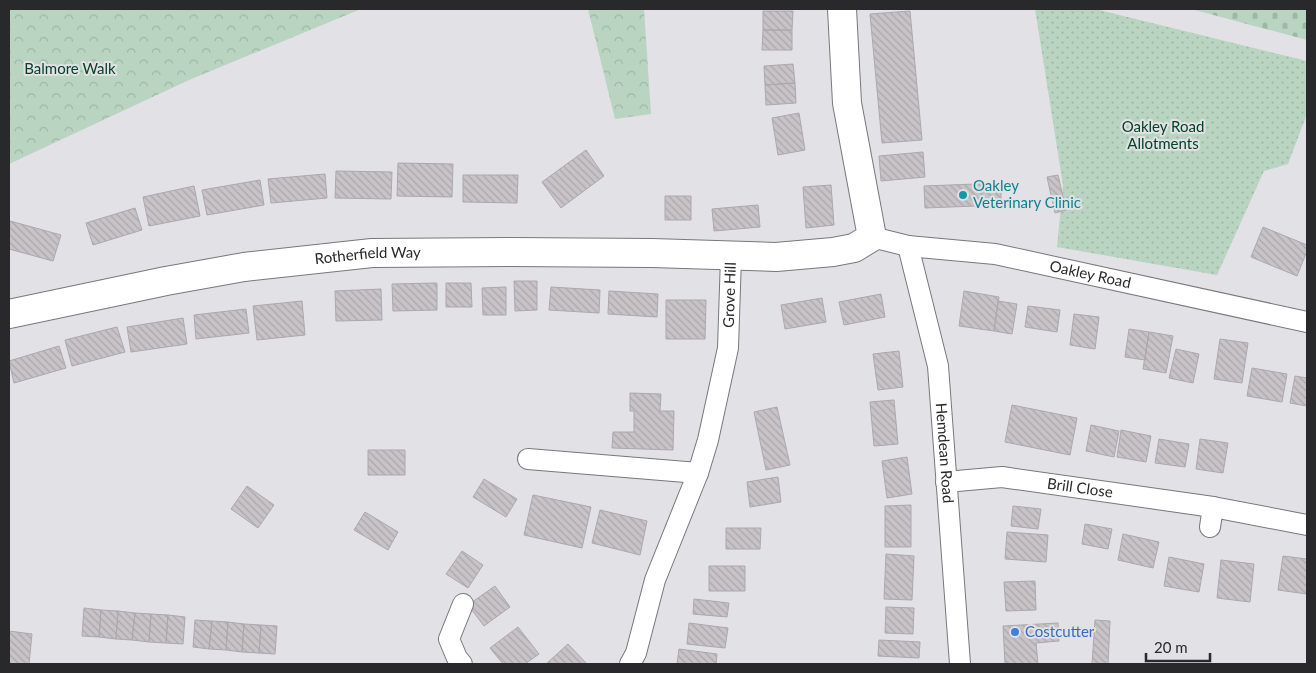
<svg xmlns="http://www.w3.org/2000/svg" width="1316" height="673" viewBox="0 0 1316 673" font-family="Lato,sans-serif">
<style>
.cemetery{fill:url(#cemetery-stones)}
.park{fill:url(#park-crowns)}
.garden{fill:url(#garden-dots)}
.building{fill:url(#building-back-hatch);stroke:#aca8ac}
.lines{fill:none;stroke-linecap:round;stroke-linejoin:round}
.street-casing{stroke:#78787c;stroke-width:22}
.secondary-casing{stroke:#78787c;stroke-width:30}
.street{stroke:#fff;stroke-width:20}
.secondary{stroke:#fff;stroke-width:28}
.culture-dot{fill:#0f9aa8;stroke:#e1e1e6;stroke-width:2}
.shop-dot{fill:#3f7fe0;stroke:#e1e1e6;stroke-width:2}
.labels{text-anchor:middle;stroke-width:4;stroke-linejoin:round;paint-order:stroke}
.park-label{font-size:15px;fill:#054123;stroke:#e1e1e6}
.culture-label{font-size:15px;fill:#0d838f;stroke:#e1e1e6;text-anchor:start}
.street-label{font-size:15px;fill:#29292b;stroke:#e1e1e6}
.shop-label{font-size:15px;fill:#366cbe;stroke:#e1e1e6;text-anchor:start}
</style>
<defs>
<pattern id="cemetery-stones" width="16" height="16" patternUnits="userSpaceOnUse" patternTransform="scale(1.25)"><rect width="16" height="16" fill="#b9d5c1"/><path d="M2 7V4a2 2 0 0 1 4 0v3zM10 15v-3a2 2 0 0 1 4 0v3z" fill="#9fb7a6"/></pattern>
<pattern id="park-crowns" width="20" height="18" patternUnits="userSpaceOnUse" patternTransform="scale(1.25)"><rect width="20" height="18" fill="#b9d5c1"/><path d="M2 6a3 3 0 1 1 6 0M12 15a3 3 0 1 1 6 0" fill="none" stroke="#9fb7a6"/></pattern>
<pattern id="garden-dots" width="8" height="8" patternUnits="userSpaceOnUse" patternTransform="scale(1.25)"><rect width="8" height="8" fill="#b9d5c1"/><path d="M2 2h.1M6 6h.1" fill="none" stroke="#9fb7a6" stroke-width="1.8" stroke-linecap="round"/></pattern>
<pattern id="building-back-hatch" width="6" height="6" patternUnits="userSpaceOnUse" patternTransform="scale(1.25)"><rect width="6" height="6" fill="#c7c3c7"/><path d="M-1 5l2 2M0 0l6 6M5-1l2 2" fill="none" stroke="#aba8ab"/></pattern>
</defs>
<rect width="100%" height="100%" fill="#e1e1e6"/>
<path class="cemetery" d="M1191,9H1307V40Z"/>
<path class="park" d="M9,9H361L189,80L9,164Z
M588,9H644L651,114L615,119Z"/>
<path class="garden" d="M1035,9H1095L1307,61V114L1288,164L1264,171L1217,275L1057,247L1063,185Z"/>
<path class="building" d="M763,11H793L792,30H763Z
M910,11L922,140L882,143L870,14Z
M763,30H792V50H762Z
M793,64L795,83L765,85L764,66Z
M795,83L796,103L766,105L765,85Z
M799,113L805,150L778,155L772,118Z
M586,150L604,176L561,208L542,182Z
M923,152L925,177L881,181L879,156Z
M398,163L453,164L452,197L397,196Z
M336,171L392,172L391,199L335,198Z
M325,174L327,198L271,203L268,179Z
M463,175H518L517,203L463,202Z
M1058,175L1066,210L1055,213L1047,177Z
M260,180L264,205L207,215L202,190Z
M1001,183V205L925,208L924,186Z
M831,185L834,225L806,228L803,187Z
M194,186L200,216L149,226L143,197Z
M665,196H691V220H665Z
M758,205L760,227L714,231L712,209Z
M135,208L142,230L93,245L86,223Z
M10,221L61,235L53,261L9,249Z
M1263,227L1307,245V251L1297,276L1251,257Z
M514,281H537V310L515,311Z
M437,283V310L393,311L392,284Z
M446,283H471L472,307H446Z
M506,287V315H483L482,288Z
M551,287L600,290L599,313L549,310Z
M381,289L382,320L336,321L335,291Z
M609,291L658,294L657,317L608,314Z
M964,291L999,297L994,331L959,326Z
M881,294L885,317L844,325L839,302Z
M822,298L826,322L785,329L781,305Z
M666,300H706L705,339H666Z
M302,301L305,335L257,340L253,306Z
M998,301L1017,304L1012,334L994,331Z
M1028,306L1060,310L1057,332L1025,327Z
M246,309L249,333L196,339L194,315Z
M1074,314L1099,317L1095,349L1070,345Z
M183,318L187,344L131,352L127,327Z
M117,327L125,352L72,366L65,340Z
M1129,329L1149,332L1145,360L1125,357Z
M1149,332L1173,336L1166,373L1143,369Z
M1220,339L1248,343L1242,383L1214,379Z
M59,346L66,368L14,383L9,361Z
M1176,349L1199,354L1193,383L1169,378Z
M899,351L903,387L878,390L873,354Z
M1252,368L1287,374L1282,402L1247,396Z
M1295,376L1307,378V406L1290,403Z
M630,393L661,394L660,411H674L673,450L612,448L613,432H634V411H630Z
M894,400L898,444L874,446L870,402Z
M1012,405L1077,418L1070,455L1005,442Z
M777,407L790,465L766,470L754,412Z
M1091,425L1119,431L1114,457L1086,451Z
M1121,430L1151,436L1146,462L1117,457Z
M1159,439L1189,444L1185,467L1155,463Z
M1200,439L1228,443L1223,473L1196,469Z
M368,450H405V475H368Z
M907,457L912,494L887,498L882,461Z
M778,477L781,502L750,507L747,482Z
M484,479L517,499L506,517L473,497Z
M247,486L274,505L258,528L231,509Z
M533,495L591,507L582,548L524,535Z
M911,505V547H885V506Z
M1013,506L1041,509L1038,529L1011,526Z
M600,510L647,521L640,555L592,543Z
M365,512L398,532L388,550L354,530Z
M1085,524L1112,529L1108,549L1082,544Z
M726,528H761L760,549H726Z
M1007,532L1048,535L1046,562L1005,559Z
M1123,534L1159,542L1153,568L1118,560Z
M462,551L483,565L468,588L446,574Z
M886,554L914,556L912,600L884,599Z
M1283,556L1307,559V594L1278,590Z
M1169,557L1204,564L1199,592L1164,586Z
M1221,560L1254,564L1250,602L1217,598Z
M709,566H745V591H709Z
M1035,581L1036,610L1006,611L1004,582Z
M495,586L510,607L484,626L468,605Z
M694,599L729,603L727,617L693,614Z
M886,607L914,608L913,634L885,633Z
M84,608L101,610L99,637L82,636Z
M101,610L118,611L116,639L99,637Z
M118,611L135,613L132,640L116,639Z
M135,613L151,614L149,642L132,640Z
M151,614L168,615L166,643L149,642Z
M168,615L185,617L183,644L166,643Z
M195,620L212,621L209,649L193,647Z
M1095,620L1110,621L1108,664H1092Z
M212,621L228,622L226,650L209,649Z
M228,622L244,624L242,652L226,650Z
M689,623L728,628L725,648L687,644Z
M1058,623L1059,641L1036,643L1038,664H1005L1003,626Z
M244,624L261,625L259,653L242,652Z
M261,625L277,626L275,654L259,653Z
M518,627L539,654L525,664H503L490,648Z
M9,631L32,634L29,664H9Z
M879,640L920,642L919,658L878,656Z
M568,644L587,664H546Z
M679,649L717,654L716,664H677Z"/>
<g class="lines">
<defs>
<g id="street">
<path id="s1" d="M872,237L908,246L995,254L1307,322"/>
<path id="s2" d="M908,246L938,366L960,664"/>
<path d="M528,459L698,473"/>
<path id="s3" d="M946,482L1002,477L1213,507L1307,525"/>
<path d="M1210,527L1213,507"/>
<path d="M462,664L457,658L449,639L463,604"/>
<path id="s4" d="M630,664L636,653L655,580L698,473L708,440L728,348L731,257"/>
</g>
<g id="secondary">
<path id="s5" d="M9,314L166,281L244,267L372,253L511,252L652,253L776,257L833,252L854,248L872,237L847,103L842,9"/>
</g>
</defs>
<use href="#street" class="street-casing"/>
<use href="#secondary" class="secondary-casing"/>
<use href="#street" class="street"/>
<use href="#secondary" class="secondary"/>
</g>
<circle class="culture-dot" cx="963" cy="195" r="5"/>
<circle class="shop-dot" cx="1015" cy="632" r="5"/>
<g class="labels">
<g class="park-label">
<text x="70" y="74">Balmore Walk</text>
<text x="1163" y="132">Oakley Road<tspan x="1163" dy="17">Allotments</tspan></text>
</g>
<g class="culture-label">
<text x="973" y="191">Oakley<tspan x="973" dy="17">Veterinary Clinic</tspan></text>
</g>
<g class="street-label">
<text dy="5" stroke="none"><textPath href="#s5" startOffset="364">Rotherfield Way</textPath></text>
<text dy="5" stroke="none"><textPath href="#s1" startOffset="222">Oakley Road</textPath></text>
<text dy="5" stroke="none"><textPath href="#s4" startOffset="385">Grove Hill</textPath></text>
<text dy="5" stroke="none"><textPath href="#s2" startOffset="211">Hemdean Road</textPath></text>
<text dy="5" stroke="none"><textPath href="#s3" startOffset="135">Brill Close</textPath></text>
</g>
<g class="shop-label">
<text x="1025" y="637">Costcutter</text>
</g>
</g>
<rect width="1316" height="673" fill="none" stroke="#29292b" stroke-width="20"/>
<path d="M1146 653v8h64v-8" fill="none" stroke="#29292b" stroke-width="2.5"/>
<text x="1154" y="653" font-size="15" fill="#29292b" stroke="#e1e1e6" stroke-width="4" paint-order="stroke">20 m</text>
</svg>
